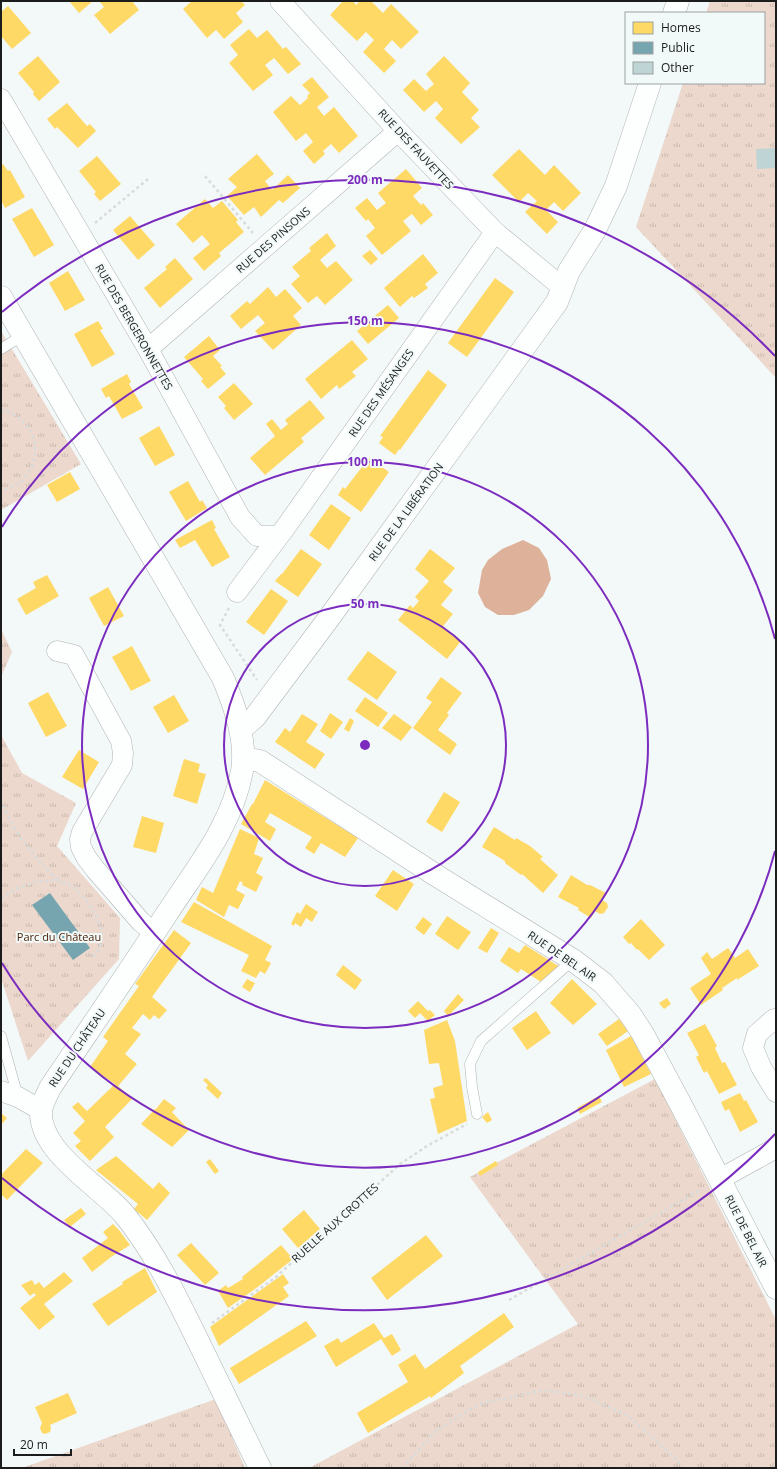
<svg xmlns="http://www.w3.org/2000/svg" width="777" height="1469" viewBox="0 0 777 1469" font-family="'Open Sans',sans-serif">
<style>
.grass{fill:url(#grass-tufts)}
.water{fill:#deb29a}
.homes{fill:#ffd966}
.public{fill:#76a5af}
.building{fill:#bfd4d5}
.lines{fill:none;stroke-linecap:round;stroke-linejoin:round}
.service-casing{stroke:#afb3b3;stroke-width:11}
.minor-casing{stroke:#afb3b3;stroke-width:21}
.tertiary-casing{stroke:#afb3b3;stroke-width:23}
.path{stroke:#dadbdb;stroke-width:2.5;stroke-dasharray:3 3;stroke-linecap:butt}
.service{stroke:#fdfefe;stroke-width:10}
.minor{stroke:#fdfefe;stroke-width:20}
.tertiary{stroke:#fdfefe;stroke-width:22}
.ring{fill:none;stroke:#7b2cbf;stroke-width:2}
.labels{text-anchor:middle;stroke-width:4;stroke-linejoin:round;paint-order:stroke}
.street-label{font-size:11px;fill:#1b1d1d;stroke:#f2f9f9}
.park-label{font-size:11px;fill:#4f250a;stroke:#f2f9f9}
.centre{fill:#7b2cbf;stroke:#f2f9f9;stroke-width:2}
.ring-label{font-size:12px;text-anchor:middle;font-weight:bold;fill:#7b2cbf;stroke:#f2f9f9;stroke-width:4;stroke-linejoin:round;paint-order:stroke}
</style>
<defs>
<pattern id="grass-tufts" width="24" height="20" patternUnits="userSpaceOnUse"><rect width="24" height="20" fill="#ecd8cc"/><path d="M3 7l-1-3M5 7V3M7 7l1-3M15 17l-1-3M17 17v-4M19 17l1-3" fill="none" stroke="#cab9af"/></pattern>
</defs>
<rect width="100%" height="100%" fill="#f3f8f8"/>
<path class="grass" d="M710,1H776V378L636,227L683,83H764V13H706Z
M1,331L81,464L1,510Z
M1,629L12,652L1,677Z
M1,735L22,773L76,803L57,846L120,918L119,959L28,1061L1,978Z
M655,1079L776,1320V1468H309L578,1324L470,1177Z
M216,1399L245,1468H22Z"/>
<path class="water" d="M523,540L539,548L547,560L551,579L543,596L529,610L514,615H498L485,607L478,593L482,570L488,560L502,549Z"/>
<path class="homes" d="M69,1H93L79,13Z
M99,1H132L139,10L110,34L94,15L104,7Z
M192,1H208L209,2L211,1H241L245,5L236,13L243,22L224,39L216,30L207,38L183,9Z
M343,1H353L356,5L360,1H371L383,13L391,4L419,32L401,49L392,40L384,49L396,61L384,73L363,52L374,40L366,32L357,41L330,15Z
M8,6L31,33L12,49L1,36V12Z
M249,29L257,38L267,30L283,49L286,47L301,64L288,74L274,58L265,65L273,75L253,91L229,63L238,55L230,45Z
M38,56L60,82L39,101L33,94L34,92L18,73Z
M444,56L470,83L462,92L479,110L471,118L480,127L461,144L435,118L443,109L436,101L424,112L403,90L414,79L426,91L434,84L426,74Z
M312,77L329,97L317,107L324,116L334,107L358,136L339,153L331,144L323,151L325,154L314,164L303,151L313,142L306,133L296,141L273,112L291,96L300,105L308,98L307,96L310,93L302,85Z
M67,103L87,126L90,124L96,131L78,148L57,127L55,129L47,119Z
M519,149L545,175L554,165L581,193L563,211L554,202L546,210L558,222L547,234L525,212L537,201L528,193L519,202L492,175Z
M257,154L274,174L265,181L272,190L288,175L300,188L283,203L279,200L261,217L254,207L244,215L227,196L237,187L228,179Z
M97,156L121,184L100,201L94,194L96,192L79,171Z
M3,164L8,171L10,170L25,197L5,208L1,200V166Z
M406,169L422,188L413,196L421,205L423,203L433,215L421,225L412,214L403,221L411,231L382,255L366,236L375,228L368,219L366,221L355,208L367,198L377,210L386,203L378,193Z
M205,199L213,208L222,201L238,220L236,222L244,232L219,253L221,256L204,271L193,258L210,244L202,235L193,243L176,224Z
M32,208L54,245L34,257L12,219Z
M130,216L155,245L138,260L113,230Z
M327,233L336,246L320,260L327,268L336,261L353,280L325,305L317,296L308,303L291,284L300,276L292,267L311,251L309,248Z
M370,250L378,259L371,265L362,256Z
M423,254L438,273L425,284L428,288L414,298L412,296L400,307L384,288Z
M175,258L193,279L160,308L144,288L167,269L165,267Z
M68,271L85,300L65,311L49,283Z
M495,278L514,292L467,357L448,343Z
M268,287L276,297L285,289L302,308L293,316L301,325L273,350L255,331L265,323L258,315L241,329L230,316L247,301L250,304Z
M388,305L399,318L368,344L357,331Z
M98,321L103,329L100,330L115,354L92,367L74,334Z
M209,336L220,350L213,356L222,366L220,367L226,374L208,389L201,381L203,379L184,357Z
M352,340L368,359L352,372L356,376L339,389L337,385L321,399L305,379Z
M428,370L447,385L400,450L399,449L395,455L379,443L383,437L380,436Z
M127,374L131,382L129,384L143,408L122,419L109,396L106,398L101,389Z
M234,383L253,404L234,420L224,408L226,406L218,397Z
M310,400L325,418L301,438L304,442L265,475L250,458L275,436L266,424L272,419L281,430L288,424L285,420Z
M159,426L175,455L155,466L139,438Z
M369,458L389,472L361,512L338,495L343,487L345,489Z
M70,472L80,489L57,502L47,485Z
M188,481L200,502L202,500L207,508L186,521L169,492Z
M331,504L351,518L329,550L309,535Z
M212,520L216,528L214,529L230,557L212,567L195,540L180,548L175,540Z
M301,549L322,564L298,597L275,581L281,574H282Z
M430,549L455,568L443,582L453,590L441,605L453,614L443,626L461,641L447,659L398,620L410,605L413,608L419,601L415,597L429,581L415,569Z
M47,575L59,596L26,615L17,599L36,588L33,582Z
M108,587L124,616L104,626L89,598Z
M271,589L288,601L264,635L246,622Z
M132,646L151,681L131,691L112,657Z
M368,651L397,672L377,700L347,679Z
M441,677L462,693L447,713L449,715L438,730L457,744L450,755L413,728L432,702L426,698Z
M48,692L67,726L46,737L28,703Z
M174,695L189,721L168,733L153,707Z
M365,697L388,713L378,727L355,711Z
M330,713L343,722L331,739L320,731Z
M302,714L318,724L306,742L325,754L315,769L275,742L285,728L290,732Z
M394,714L412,727L401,741L382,728Z
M350,718L354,721L349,732L344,729Z
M79,750L99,762L83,789L62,777Z
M184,759L200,764L198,772L206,774L197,804L173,796Z
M265,780L358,838L345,857L321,843L314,854L305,848L312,837L270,813L265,822L276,829L270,841L241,824L252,804H253Z
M444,792L460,802L442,832L426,822Z
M142,816L164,823L156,853L133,847Z
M494,827L515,840L516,838L530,846L543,857L540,859L558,875L543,893L522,874L521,875L505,863V861L482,847Z
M240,829L259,838L254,854L263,858L256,873L263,877L256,892L242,885L243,883L240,881L236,890L245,895L238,909L229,905L224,917L196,900L202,887L213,893Z
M393,870L414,884L397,911L375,896Z
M571,875L587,885H590L606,893L602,900L607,903L608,907L604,913L600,914L595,911L591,918L578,910L579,908L558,897Z
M194,902L272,946L265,960L271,963L265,974L260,971L256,978L241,971L249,955L181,922Z
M306,904L318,912L312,922L306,918L301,927L295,923L294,926L291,924L297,912L300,914Z
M447,916L471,932L458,950L435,934Z
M423,917L432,924L424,935L415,928Z
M641,919L665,945L649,960L638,949L637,950L631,943L629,944L623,937Z
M491,928L499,933L487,953L478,948Z
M174,930L191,943L152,997L167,1010L159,1019L154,1015L150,1020L143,1014L132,1028L141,1034L125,1054L137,1064L118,1086L132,1099L105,1127L114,1137L90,1161L75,1146L81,1141L73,1133L85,1121L72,1107L78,1102L87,1111L115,1084L90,1067L108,1041L103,1037L139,986L135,984Z
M525,945L560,967L541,982L521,969L518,973L500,961L509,947L519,953Z
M728,948L735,958L748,949L759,966L737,980V978L722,988L723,990L701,1005L690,988L711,974L701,958L707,952L712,959Z
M343,965L362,980L355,990L336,975Z
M247,979L255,983L250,992L242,987Z
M572,979L597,1004L573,1025L550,1003Z
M458,994L464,1000L448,1016L444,1011Z
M667,998L671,1004L664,1009L659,1003Z
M418,1001L428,1011L430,1010L435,1015L428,1021L420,1013L415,1018L408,1011Z
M536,1011L551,1033L527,1050L512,1028Z
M619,1019L628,1031L607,1046L598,1034Z
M447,1020L455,1041L467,1121L438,1134L430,1099L435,1098L433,1088L443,1085L439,1063L429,1064L424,1030Z
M705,1024L717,1046L715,1048L722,1063L725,1062L737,1085L719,1094L707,1071L704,1073L696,1057L699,1055L687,1033Z
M631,1036L651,1074L624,1087L606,1050Z
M206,1078L222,1093L218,1099L206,1088L208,1085L203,1080Z
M740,1093L744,1101L746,1100L758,1122L740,1132L729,1109L725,1111L721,1102Z
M599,1096L602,1102L580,1114L577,1108Z
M164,1099L176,1108L172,1112L189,1130L172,1147L141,1124L155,1109H156Z
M488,1112L492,1120L487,1123L482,1117Z
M1,1113L7,1118L1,1125Z
M26,1149L43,1163L7,1200L1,1194V1175Z
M116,1156L153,1189L159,1182L170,1193L147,1220L134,1209L138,1204L96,1170Z
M210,1159L219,1171L215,1174L206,1162Z
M496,1161L498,1165L480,1176L478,1172Z
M81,1208L86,1214L70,1227L64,1220Z
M304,1210L320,1229L298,1248L282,1229Z
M113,1224L119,1230L130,1245L111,1257L92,1272L82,1258L108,1238L103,1232Z
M426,1235L443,1256L387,1300L371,1278Z
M191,1243L219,1273L205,1285L177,1255Z
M281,1245L293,1259L259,1286L228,1308L218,1291L226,1285L228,1288L243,1279L242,1277Z
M145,1268L157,1292L108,1326L92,1304L123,1284L122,1282Z
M64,1272L73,1281L44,1304L55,1317L39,1330L20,1308L36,1295L34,1293L30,1296L21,1285L32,1280L35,1285L39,1282L44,1288Z
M283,1274L289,1283L283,1287L289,1296L219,1346L210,1327Z
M504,1313L514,1327L460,1366L464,1373L431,1398L430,1396L368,1433L357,1413L408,1382L398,1365L415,1354L425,1369Z
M306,1321L317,1336L239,1384L230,1368Z
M374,1323L384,1338L392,1334L401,1350L392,1356L381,1339L336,1367L324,1346L338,1338L341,1343Z
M68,1393L77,1413L50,1425L51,1428L50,1432L45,1434L42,1433L40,1428L42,1423L35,1407Z"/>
<path class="public" d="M50,893L90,948L73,960L32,905Z"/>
<path class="building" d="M776,148V168L757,169L756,149Z"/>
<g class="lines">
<defs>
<path id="service" d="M1,349L23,335
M1,1036L18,1097
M477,1114L472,1087L470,1064L481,1041L573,960"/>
<path id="minor" d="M280,1L398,131L495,232L562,287
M1,99L148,349L240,517L257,536H277
M148,349L398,131
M237,592L285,528L495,232
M57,651L74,655L121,741L123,753L122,765L82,832L80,839L81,847L86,857L95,869L141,922L154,932
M774,1019L757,1034L753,1048L761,1067L776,1092
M1,1091L18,1097L41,1110
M720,1179L767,1153L776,1147"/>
<path id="tertiary" d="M674,13L678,1
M1,297L223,678C235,707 247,740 242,771C232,826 195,870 166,915C128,973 89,1030 50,1088C47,1095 42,1103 41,1111C39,1152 100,1186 124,1214C156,1254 178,1300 200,1345C220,1386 240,1427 260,1468
M240,730L255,717L329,618L557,302L569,271L595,230L616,186L650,83
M243,758L260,761L437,876L573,960L603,983L630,1014L643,1034L681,1105L776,1288"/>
</defs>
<use href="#service" class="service-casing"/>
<use href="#minor" class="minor-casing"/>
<use href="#tertiary" class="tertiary-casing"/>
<path class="path" d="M205,176L253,233
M95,223L148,179
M1,410C32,416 47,453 25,477C19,485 10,488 1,490
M229,608L220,625L257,680
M1,800C14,834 32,854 57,880
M1,898L18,888L36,882L57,880L74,887L87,901L96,916L102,931L100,948L92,957
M509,1300L702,1189
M212,1323L276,1277L400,1164L427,1146L467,1124
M402,1468L437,1430L479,1404L544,1390L584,1396L628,1416L677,1460L682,1468"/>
<use href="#service" class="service"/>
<use href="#minor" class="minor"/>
<use href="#tertiary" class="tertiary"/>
</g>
<g class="ring">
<circle cx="365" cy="745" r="141"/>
<circle cx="365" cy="745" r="283"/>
<path d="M775 851A424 424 0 0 1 2 963M2 527A424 424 0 0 1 775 639"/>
<path d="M775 1134A565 565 0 0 1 2 1178M2 312A565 565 0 0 1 775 356"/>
</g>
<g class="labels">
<g class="street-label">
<text transform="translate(416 149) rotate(47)" y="4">RUE DES FAUVETTES</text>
<text transform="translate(273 240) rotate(-41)" y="4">RUE DES PINSONS</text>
<text transform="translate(134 327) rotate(60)" y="4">RUE DES BERGERONNETTES</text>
<text transform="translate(381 393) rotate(-55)" y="4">RUE DES MÉSANGES</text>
<text transform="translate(406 512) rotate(-54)" y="4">RUE DE LA LIBÉRATION</text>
<text transform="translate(562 956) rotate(34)" y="4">RUE DE BEL AIR</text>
<text transform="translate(77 1048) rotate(-56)" y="4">RUE DU CHÂTEAU</text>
<text transform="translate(335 1223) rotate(-42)" y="4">RUELLE AUX CROTTES</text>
<text transform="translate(746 1231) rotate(63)" y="4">RUE DE BEL AIR</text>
</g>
<g class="park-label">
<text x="59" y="941">Parc du Château</text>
</g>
</g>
<circle cx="365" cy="745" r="6" class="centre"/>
<g class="ring-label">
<text x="365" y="184">200 m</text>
<text x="365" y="325">150 m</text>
<text x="365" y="466">100 m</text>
<text x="365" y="608">50 m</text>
</g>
<rect width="777" height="1469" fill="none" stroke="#1b1d1d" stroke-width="4"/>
<rect x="625" y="12" width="140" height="72" fill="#f2f9f9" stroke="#9ca1a1"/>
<rect x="633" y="22" width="20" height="12" fill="#ffd966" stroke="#9ca1a1"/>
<text x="661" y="32" font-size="12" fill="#1b1d1d">Homes</text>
<rect x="633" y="42" width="20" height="12" fill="#76a5af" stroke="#9ca1a1"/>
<text x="661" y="52" font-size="12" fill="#1b1d1d">Public</text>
<rect x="633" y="62" width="20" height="12" fill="#bfd4d5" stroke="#9ca1a1"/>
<text x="661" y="72" font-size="12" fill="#1b1d1d">Other</text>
<path d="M14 1449v6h57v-6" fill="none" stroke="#1b1d1d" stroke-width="2"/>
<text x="20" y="1449" font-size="12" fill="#1b1d1d" stroke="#f2f9f9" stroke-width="3" paint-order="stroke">20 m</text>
</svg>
